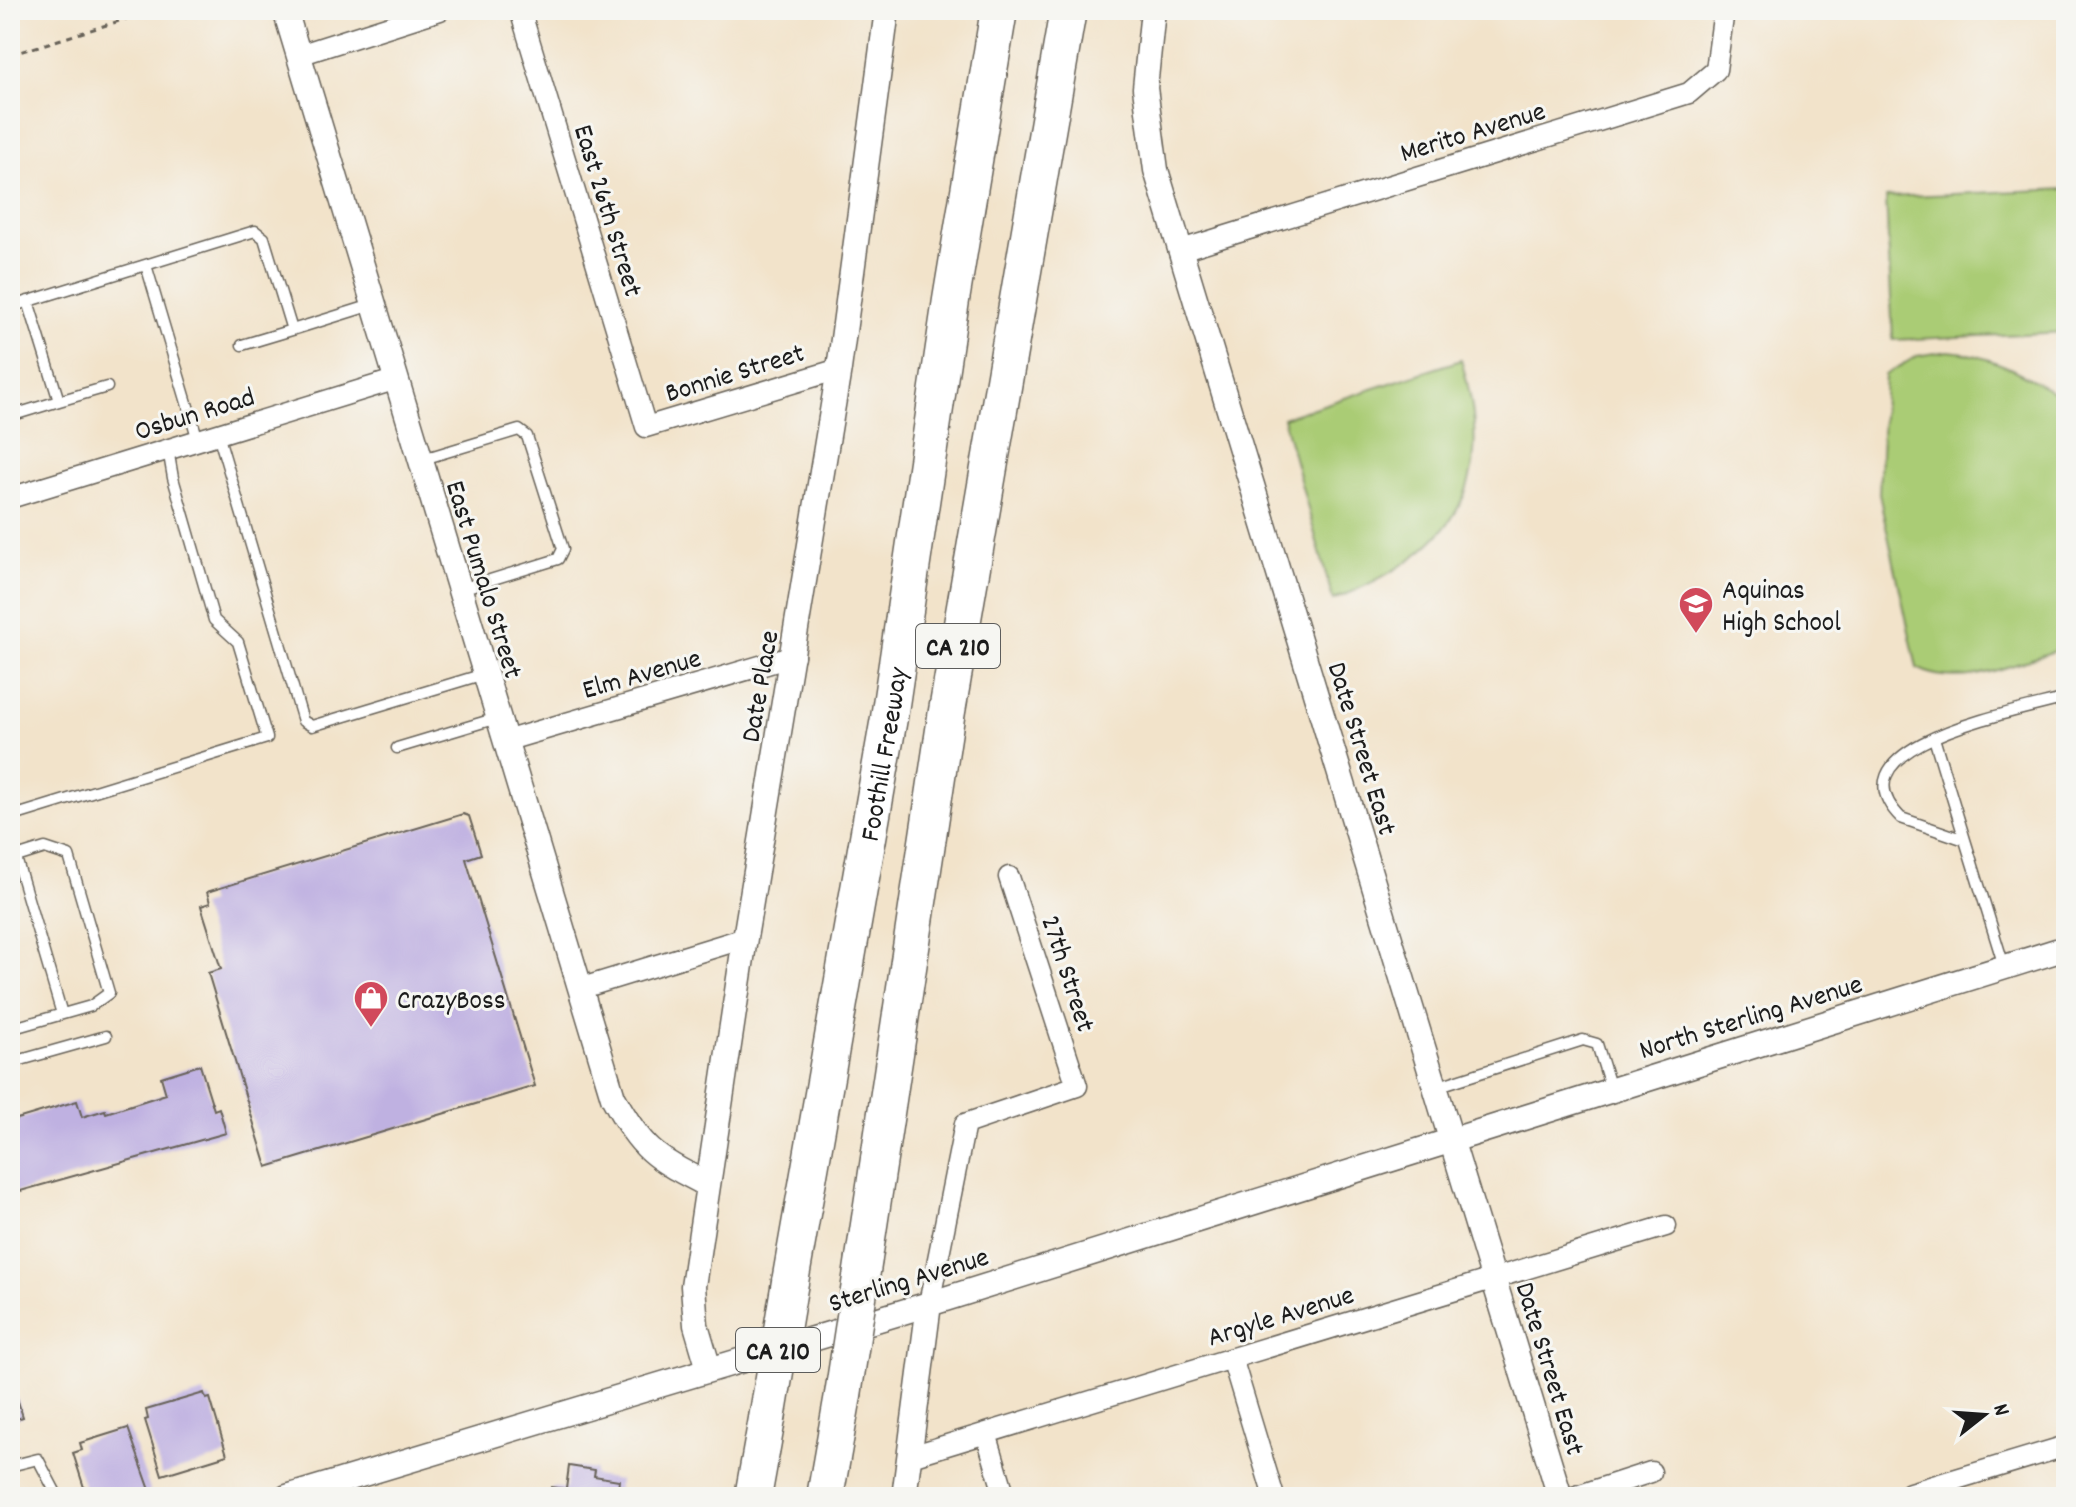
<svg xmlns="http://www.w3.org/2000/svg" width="2076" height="1507" viewBox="0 0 2076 1507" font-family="Dekko,sans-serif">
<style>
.green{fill:#aacc74;stroke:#637448;stroke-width:2}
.building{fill:#bfb1e1}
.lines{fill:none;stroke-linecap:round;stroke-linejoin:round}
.service-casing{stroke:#676259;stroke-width:13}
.minor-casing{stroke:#676259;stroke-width:23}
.tertiary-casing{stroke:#676259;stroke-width:27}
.motorway-casing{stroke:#676259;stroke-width:39}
.path{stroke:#676259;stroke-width:3;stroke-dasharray:6 6;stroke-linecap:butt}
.service{stroke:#fff;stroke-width:10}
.minor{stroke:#fff;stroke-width:20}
.tertiary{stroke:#fff;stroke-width:24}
.motorway{stroke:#fff;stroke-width:36}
.motorway-bridge-casing{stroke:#676259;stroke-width:39;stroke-linecap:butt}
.motorway-bridge{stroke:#fff;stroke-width:36}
.labels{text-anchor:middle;stroke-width:6;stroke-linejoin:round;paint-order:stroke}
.shield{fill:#f6f6f2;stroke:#5d5d5c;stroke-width:2}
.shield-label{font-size:26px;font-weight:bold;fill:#1c1c1c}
.street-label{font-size:28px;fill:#1c1c1c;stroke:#f6f6f2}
.poi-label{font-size:28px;fill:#1c1c1c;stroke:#f6f6f2;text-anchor:start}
</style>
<rect width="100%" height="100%" fill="#f6f6f2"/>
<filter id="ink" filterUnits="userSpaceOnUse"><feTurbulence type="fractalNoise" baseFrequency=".0125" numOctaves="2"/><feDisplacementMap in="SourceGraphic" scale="16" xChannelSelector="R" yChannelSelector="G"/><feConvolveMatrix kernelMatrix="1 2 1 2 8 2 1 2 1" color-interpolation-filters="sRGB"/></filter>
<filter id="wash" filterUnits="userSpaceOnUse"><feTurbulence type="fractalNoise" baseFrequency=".006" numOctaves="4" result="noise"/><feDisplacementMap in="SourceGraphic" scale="32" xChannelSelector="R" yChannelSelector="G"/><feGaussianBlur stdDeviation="1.8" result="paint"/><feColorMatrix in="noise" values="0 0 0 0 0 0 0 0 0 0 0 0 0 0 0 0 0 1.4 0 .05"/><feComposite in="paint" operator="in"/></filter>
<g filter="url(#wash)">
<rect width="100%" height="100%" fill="#f2e3ca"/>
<path class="green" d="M2066,189V332L1893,340L1886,197Z
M1948,351C1992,354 2028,377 2066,399V647C2021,661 1962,692 1917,668L1879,494L1885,375L1917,356Z
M1461,360C1501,491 1451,552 1333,600L1283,418Z"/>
<g id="blocks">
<path class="building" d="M463,814L469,816L481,854L466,859L535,1086L267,1167L208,973L221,969L201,906L210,903L207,892Z
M200,1065L214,1110L219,1108L226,1133L10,1194V1121L77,1101L82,1117L105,1110L106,1113L166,1094L161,1077Z
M10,1376L23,1417L10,1421Z
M204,1393L206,1399L210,1398L227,1455L162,1475L145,1420L148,1419L146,1410Z
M128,1428L150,1490L148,1496L87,1497L73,1453L82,1450L80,1443Z
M569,1466L595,1470L594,1476L619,1480L617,1497H550L552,1487L566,1489Z"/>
</g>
</g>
<g filter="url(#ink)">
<use href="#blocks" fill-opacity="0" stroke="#676259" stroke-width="2"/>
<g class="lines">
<defs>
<path id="service" d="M1455,10H1464
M146,265L198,440
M28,301L59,401L107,387
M10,307L255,231L264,238L292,330L372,305
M242,345L292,330
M10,416L59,401
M218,434L303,721L312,726L484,674
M420,460L519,430L527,436L563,549L558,559L461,589
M1934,738L1965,840
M397,748L497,718
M10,817L267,738L238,642L214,620L173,478L168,449
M16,858L62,1014
M10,859L45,848L69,856L109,993L91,1006L10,1029
M2004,966L1965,840L1901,818C1827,744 2022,711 2066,698
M10,1063L106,1036
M1436,1087L1583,1040L1597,1044L1611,1089
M10,1466L38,1459L58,1497"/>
<path id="minor" d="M520,10L646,427L839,369
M299,55L440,10
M1181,250L1689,93L1716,70L1724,10
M10,498L394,380
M505,741L794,656
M579,989L745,938
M929,1304L965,1124L1077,1086L1009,877
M1232,1358L1274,1497
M986,1433L1005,1497
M911,1456L1666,1226
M1574,1497L1651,1472
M1909,1497L1910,1493L2066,1446"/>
<path id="tertiary" d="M285,10L613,1097C643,1152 654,1157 708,1185
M1153,10L1145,88L1156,170L1560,1497
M709,1369L696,1325L693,1286L745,938L839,369L887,10
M287,1497L929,1304L2066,948
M904,1497L929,1304"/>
<g id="motorway">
<path d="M864,1258L946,717L1068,10"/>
<path id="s1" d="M790,1282L889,718L951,300L999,10"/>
<path d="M753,1497L767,1419"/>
<path d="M825,1497L843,1395"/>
</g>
</defs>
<use href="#service" class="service-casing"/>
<use href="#minor" class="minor-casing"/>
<use href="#tertiary" class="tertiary-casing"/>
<use href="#motorway" class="motorway-casing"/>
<path class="path" d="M10,55L142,14L155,15L172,10"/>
<use href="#service" class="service"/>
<use href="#minor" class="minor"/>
<use href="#tertiary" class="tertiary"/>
<use href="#motorway" class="motorway"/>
<defs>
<path id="motorway-bridge" d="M843,1395L864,1258
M767,1419L790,1282"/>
</defs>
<use href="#motorway-bridge" class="motorway-bridge-casing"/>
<use href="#motorway-bridge" class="motorway-bridge"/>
</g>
</g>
<defs>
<symbol id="school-pin" viewBox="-11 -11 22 30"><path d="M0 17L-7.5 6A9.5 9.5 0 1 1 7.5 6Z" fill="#d1495b" stroke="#f6f6f2"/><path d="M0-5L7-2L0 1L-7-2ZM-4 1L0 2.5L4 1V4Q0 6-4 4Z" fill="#fff"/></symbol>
<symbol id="shop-pin" viewBox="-11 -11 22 30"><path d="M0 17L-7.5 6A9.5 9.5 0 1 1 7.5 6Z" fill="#d1495b" stroke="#f6f6f2"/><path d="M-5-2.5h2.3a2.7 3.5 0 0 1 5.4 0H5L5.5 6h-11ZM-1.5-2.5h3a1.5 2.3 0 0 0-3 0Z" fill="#fff"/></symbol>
</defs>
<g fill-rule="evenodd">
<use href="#school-pin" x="1676" y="584" width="40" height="54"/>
<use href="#shop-pin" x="351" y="978" width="40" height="54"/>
</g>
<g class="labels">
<g class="shield">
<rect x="916" y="624" width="84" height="44" rx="6"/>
<rect x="736" y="1328" width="84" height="44" rx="6"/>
</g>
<g class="shield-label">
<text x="958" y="655">CA 210</text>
<text x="778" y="1359">CA 210</text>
</g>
<g class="street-label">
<text transform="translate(1472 130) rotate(-17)" y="10">Merito Avenue</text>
<text transform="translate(610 210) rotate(73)" y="10">East 26th Street</text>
<text transform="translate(734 371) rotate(-17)" y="10">Bonnie Street</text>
<text transform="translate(194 412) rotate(-17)" y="10">Osbun Road</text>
<text transform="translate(486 579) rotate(73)" y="10">East Pumalo Street</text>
<text transform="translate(641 672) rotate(-16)" y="10">Elm Avenue</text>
<text transform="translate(758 686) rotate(-80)" y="10">Date Place</text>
<text transform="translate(1364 748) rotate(73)" y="10">Date Street East</text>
<text dy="10" stroke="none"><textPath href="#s1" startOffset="536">Foothill Freeway</textPath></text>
<text transform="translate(1070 973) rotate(72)" y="10">27th Street</text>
<text transform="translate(1750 1015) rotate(-17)" y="10">North Sterling Avenue</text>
<text transform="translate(908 1278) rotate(-17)" y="10">Sterling Avenue</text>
<text transform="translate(1280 1314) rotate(-17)" y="10">Argyle Avenue</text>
<text transform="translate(1552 1368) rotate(73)" y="10">Date Street East</text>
</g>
<g class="poi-label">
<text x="1722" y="598">Aquinas<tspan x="1722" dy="32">High School</tspan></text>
<text x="397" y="1008">CrazyBoss</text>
</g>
</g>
<rect width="2076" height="1507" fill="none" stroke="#f6f6f2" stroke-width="40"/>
<g transform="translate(1984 1415) rotate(73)" stroke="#f6f6f2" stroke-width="6" paint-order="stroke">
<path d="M0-6L14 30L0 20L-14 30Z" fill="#1c1c1c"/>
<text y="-12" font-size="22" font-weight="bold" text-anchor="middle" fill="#1c1c1c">N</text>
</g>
</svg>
